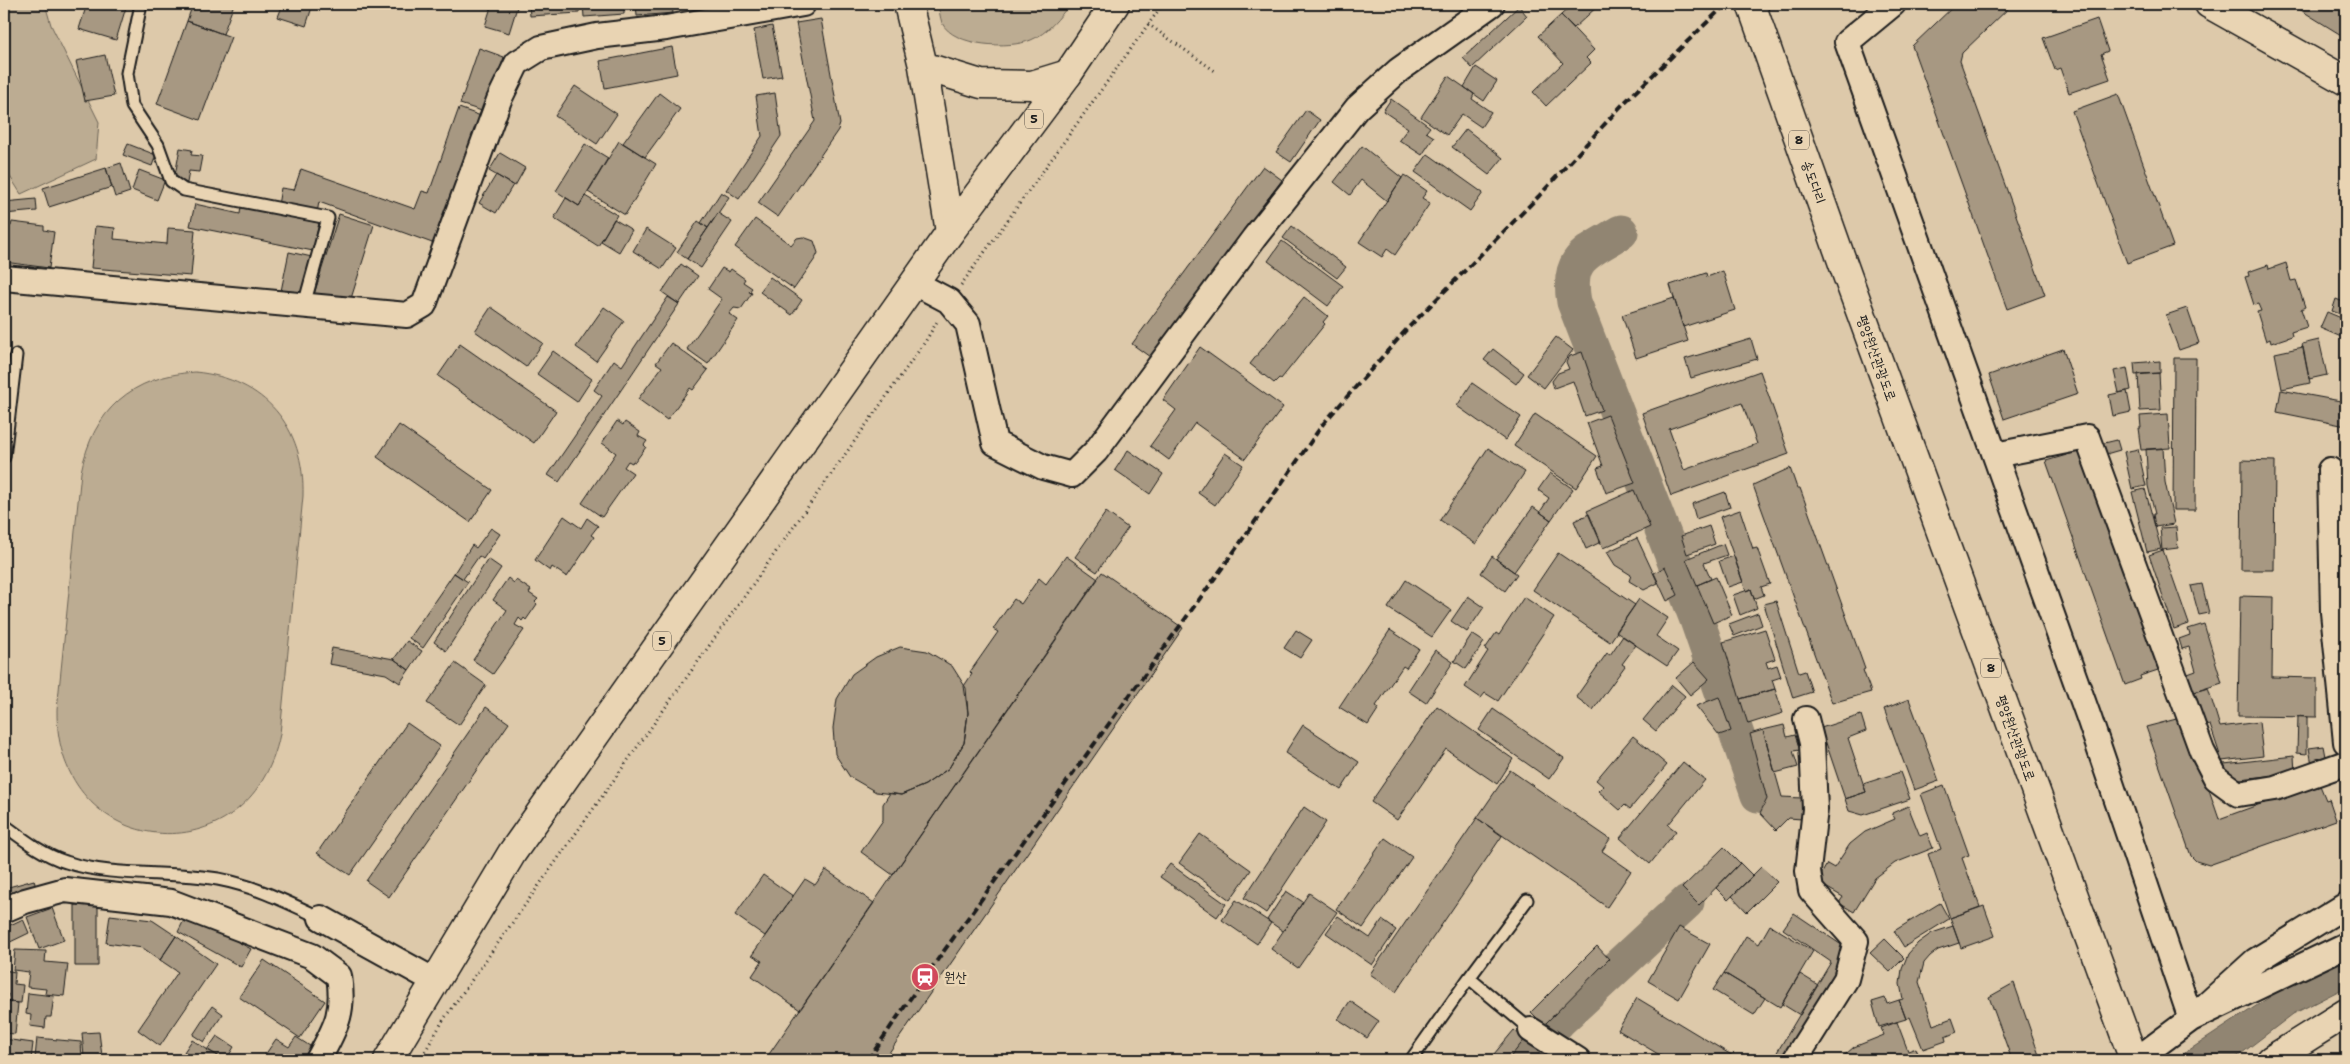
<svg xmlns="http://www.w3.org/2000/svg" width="2350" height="1064" viewBox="0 0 2350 1064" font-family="'Shantell Sans','Poor Story',sans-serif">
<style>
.green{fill:#bcac92;stroke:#6c6457}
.water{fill:#918572;stroke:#625b50}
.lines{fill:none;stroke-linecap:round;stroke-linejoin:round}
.river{stroke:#918572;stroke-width:35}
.building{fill:#a79882;stroke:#1c1c1c;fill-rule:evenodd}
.lane-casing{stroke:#1c1c1c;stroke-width:15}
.street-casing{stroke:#1c1c1c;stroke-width:28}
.secondary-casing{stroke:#1c1c1c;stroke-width:31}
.highway-casing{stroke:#1c1c1c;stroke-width:31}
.path{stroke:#1c1c1c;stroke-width:3;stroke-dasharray:1 4;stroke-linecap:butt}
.lane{stroke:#e9d4b3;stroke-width:11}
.street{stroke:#e9d4b3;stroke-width:24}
.secondary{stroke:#e9d4b3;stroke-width:28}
.highway{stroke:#e9d4b3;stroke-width:28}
.rail{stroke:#1c1c1c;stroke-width:4;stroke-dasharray:8 4;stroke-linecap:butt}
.labels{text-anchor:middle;stroke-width:5;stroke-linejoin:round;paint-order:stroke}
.shield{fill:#e9d4b3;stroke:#5a5349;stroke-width:1}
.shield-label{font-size:12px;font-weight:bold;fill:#1c1c1c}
.street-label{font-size:14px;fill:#1c1c1c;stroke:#e9d4b3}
.poi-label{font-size:14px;fill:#1c1c1c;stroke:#e9d4b3;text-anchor:start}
</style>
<rect width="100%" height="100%" fill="#ddc9aa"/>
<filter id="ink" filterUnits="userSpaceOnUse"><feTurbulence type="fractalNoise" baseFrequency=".02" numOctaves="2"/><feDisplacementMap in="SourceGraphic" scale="10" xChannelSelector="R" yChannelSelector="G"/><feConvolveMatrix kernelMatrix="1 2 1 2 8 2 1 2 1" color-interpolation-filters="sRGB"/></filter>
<g filter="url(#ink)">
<path class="green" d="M4,4H45L51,25L99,122L96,159L21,194L4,167Z
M938,4H1070C1059,18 1048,33 1031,40C1010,49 954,47 942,23C940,17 939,9 938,4Z
M195,372C265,379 305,427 303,496L280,734C251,880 55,860 57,710L81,472C93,410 132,376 195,372Z"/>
<path class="water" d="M2346,952V987L2293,1014L2233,1060H2174L2288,985Z"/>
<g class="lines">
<path class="river" d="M1621,232C1587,253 1566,257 1574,302L1697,620L1758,795
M1524,1060L1559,1021L1687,902"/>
</g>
<path class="building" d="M87,4H127L116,40L79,29Z
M193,4H234L223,34L187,21Z
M283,4H313L306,26L278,17Z
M492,4H518L509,33L485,26Z
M529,4H579V13L530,16Z
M583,4H624V14L584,17Z
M636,4H672L673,13L637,16Z
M699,4H723L700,8Z
M1573,4H1600L1574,28L1561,15Z
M1956,4H2013L1962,53L1960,61L2045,295L2007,309L1912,46Z
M2233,4H2252L2247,13Z
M2291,4H2346V38Z
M1519,6L1527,16L1472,68L1463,58Z
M1561,15L1594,50L1586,58L1591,63L1546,106L1533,92L1563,63L1538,36Z
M821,19L840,124L838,130L778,217L758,203L815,121L796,23Z
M2097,19L2108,51L2101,54L2110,79L2069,93L2060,68L2055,70L2043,38Z
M187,21L231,37L200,120L157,104Z
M772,26L782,76L763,79L754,30Z
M672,47L677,74L605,88L600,61Z
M479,48L504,57L485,112L460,104Z
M105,55L114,96L85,101L76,61Z
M1476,67L1497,81L1484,101L1464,87Z
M1448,76L1474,94L1472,99L1491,112L1481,127L1462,114L1447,135L1421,117Z
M575,86L617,114L597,144L555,116Z
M659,93L680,109L645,157L623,143Z
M775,93L781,136L739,199L726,190L762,136L756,96Z
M2118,94L2173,246L2127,263L2072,111Z
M1391,99L1430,127L1426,132L1434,137L1422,155L1399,140L1408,128L1383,111Z
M459,108L481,116L435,244L319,202L317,213L278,205L281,188L294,190L301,169L415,209L422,191L429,193Z
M1306,110L1320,120L1291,162L1276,152Z
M1466,129L1503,158L1489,175L1452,147Z
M619,141L656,164L625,215L588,192Z
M128,144L156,155L152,166L123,155Z
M585,144L608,158L579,206L556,191Z
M1362,146L1402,178L1387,201L1361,180L1350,195L1334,182Z
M180,148L192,150L191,155L202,156L199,172L189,171L187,183L174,181Z
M500,153L525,168L515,186L489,171Z
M1428,154L1483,193L1470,211L1415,172Z
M121,163L130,192L115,197L106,168Z
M1263,166L1282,180L1150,357L1132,344Z
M106,168L112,187L49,207L43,188Z
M139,170L165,180L157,200L132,190Z
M496,175L513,185L496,213L479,203Z
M1404,175L1427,191L1422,198L1430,203L1395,255L1387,249L1382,257L1359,242Z
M721,192L729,197L708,228L701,223Z
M585,196L617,215L598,246L554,218L566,198L579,206Z
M36,199L37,211L4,214V202Z
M195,204L240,214L241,206L319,223L313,251L190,226Z
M718,213L732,222L701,268L687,259Z
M339,214L374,225L349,305L314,294Z
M614,219L632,230L619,252L601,241Z
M755,219L791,245L797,238L803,237L814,241L818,253L815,259L794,289L735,247Z
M698,221L708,228L687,259L677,252Z
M12,222L44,226V230L54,232L49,268L4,262V225L11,226Z
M95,226L115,228L114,239L167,244L168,228L195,230L191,276L91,268Z
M1292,226L1346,267L1337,278L1283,238Z
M646,229L676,248L662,269L633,251Z
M1282,241L1343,286L1328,306L1268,261Z
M289,252L312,257L303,296L281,291Z
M2286,263L2291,281L2296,280L2305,307L2301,309L2307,327L2291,332L2292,336L2271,343L2270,339L2266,341L2257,312L2261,311L2258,304L2254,305L2245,277L2249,276L2248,272L2268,265L2269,269Z
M681,264L698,276L679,304L662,292Z
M722,268L729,272L731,269L745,279L743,282L752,288L749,292L752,293L741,309L734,308L729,314L738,320L708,364L687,349L722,299L708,289Z
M1723,271L1735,310L1683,327L1670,285L1706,273L1707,277Z
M770,277L802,300L792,315L760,292Z
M668,297L679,304L559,482L548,475L602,396L594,390L614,360L622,366Z
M1304,297L1328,316L1323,322L1325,324L1281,379L1279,378L1274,383L1250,364Z
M1674,298L1688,341L1636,358L1622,315Z
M2336,299L2346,303V316L2332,311Z
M491,307L543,343L526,367L475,331Z
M604,307L624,321L596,361L576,347Z
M2187,308L2199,343L2179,350L2166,315Z
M2327,312L2346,320V339L2320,328Z
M1556,337L1573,350L1544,388L1527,375Z
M1751,339L1757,359L1691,378L1685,359Z
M2319,340L2327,375L2309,379L2302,344Z
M671,343L708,370L693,390L690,388L667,420L638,399L662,367L656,363Z
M460,344L556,411L534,443L438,376Z
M1200,347L1283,407L1245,459L1195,423L1169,460L1150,446L1176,410L1163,400Z
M2303,347L2310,383L2282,389L2275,353Z
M1493,349L1524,373L1516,384L1484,360Z
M2063,349L2078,394L2004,419L1989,375Z
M553,351L592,379L577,402L537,374Z
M1582,352L1602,410L1585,416L1573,381L1554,388L1552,381L1558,373L1569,369L1566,362L1570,356Z
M2174,358H2196L2195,510H2173Z
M2160,361V373L2135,375L2134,363Z
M2127,368L2131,390L2119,393L2114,371Z
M1760,371L1789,454L1671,496L1642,413ZM1742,403L1757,444L1684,470L1669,429Z
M2159,373L2161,410L2140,411L2138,374Z
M1472,383L1521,417L1505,440L1457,406Z
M2281,390L2346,402V426L2277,412Z
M2127,391L2131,412L2113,416L2109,395Z
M1535,414L1597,456L1576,488L1514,446Z
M2168,414L2170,448L2141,450L2138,428H2141L2140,416Z
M1608,415L1635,483L1606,493L1597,468L1603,466L1587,423Z
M617,421L623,425L625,422L640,432L638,436L647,441L644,445L646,447L635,462L633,461L632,463L628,461L624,467L633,473L602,517L582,503L616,453L602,443Z
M399,425L492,490L470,522L377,457Z
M2117,440L2120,450L2099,456L2096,445Z
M1488,448L1525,472L1476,544L1440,520Z
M2163,448L2165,482L2174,524L2155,527L2153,514H2155L2148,486L2146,449Z
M2138,449L2146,486L2132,489L2124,452Z
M1128,450L1163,474L1150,494L1115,470Z
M2084,450L2161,669L2140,676L2141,679L2125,685L2046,461Z
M1225,453L1243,465L1215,505L1198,493Z
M2242,460L2275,461L2274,570H2241Z
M1790,468L1797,488H1800L1865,669L1863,670L1871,692L1832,703L1753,485Z
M1550,473L1573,489L1551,520L1540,512L1549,498L1538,490Z
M2145,489L2161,549L2147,552L2132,492Z
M1634,490L1650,527L1603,548L1587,511Z
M1725,492L1730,507L1696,519L1692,504Z
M1533,507L1551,520L1514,572L1496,559Z
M1740,510L1753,549L1757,548L1770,584L1761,587L1764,595L1754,599L1751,589L1746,591L1720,517Z
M1106,512L1128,528L1097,572L1075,557Z
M1589,514L1601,542L1586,549L1574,521Z
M564,516L581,528L587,518L598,526L591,535L594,537L567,577L552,567L550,571L535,560Z
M1709,526L1715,544L1687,554L1681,536Z
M2176,527L2178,548L2162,550L2160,528Z
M491,528L500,534L483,559L479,556L463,579L454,573L472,545L476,548Z
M1637,538L1658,583L1644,590L1629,581L1631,575L1615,565L1607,552Z
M1723,544L1727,555L1704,563L1711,579L1697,585L1686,559Z
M2163,550L2189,624L2174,629L2149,555Z
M1558,553L1635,605L1610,642L1533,590Z
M1066,556L1098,579L893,875L861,852L883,820V804L890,793L901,795L925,785L949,768L964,743L968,713L964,686L972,674L970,672L998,632L993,629L1014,599L1021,604L1039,578L1046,584Z
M1492,556L1517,574L1505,591L1481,573Z
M1734,556L1743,582L1728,587L1719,561Z
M488,559L501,568L446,651L434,642Z
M1665,567L1678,595L1667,601L1654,573Z
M1102,572L1183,628L884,1060H765Z
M454,573L468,582L423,648L409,638Z
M1716,577L1732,615L1713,623L1697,585Z
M508,578L514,583L516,580L531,590L529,593L538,599L535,602L537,604L526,620L524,618L522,621L519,618L515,625L524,630L493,674L473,660L507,610L493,600Z
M1406,580L1451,610L1432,637L1388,608Z
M2202,584L2209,613L2199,615L2191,586Z
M1751,589L1757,608L1740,615L1733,595Z
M1468,596L1484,607L1467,632L1451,621Z
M2240,596L2273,597L2272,677L2317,678V717L2238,716Z
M1524,597L1554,617L1498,701L1485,693L1481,698L1465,687L1488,651L1485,649L1496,633L1499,635Z
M1639,599L1668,618L1656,636L1678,651L1667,666L1616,632Z
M1776,601L1799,673L1805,671L1812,692L1793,698L1764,604Z
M1758,613L1762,625L1734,636L1729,624Z
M2204,624L2222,683L2191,693L2185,675L2196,671L2189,647L2182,649L2179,639L2190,635L2188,629Z
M1765,629L1775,659L1766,662L1768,668L1777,665L1781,677L1772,680L1775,689L1740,699L1723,642Z
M1296,630L1312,640L1300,658L1284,648Z
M1390,630L1419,649L1406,668L1403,666L1376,706L1379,708L1368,725L1339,707Z
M1472,634L1484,642L1466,669L1454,661Z
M1623,636L1636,645L1622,664L1625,666L1593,710L1576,697L1607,653L1610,655Z
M407,641L422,651L409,670L394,659Z
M900,647L927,651L952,666L966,688L968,713L964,743L949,768L925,785L901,795L876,792L850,777L835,754L833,728L837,699L852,674L876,657Z
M332,648L394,659L409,670L400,683L386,674L329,664Z
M1435,650L1453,662L1426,703L1408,691Z
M1694,662L1709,679L1690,695L1676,678Z
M455,663L486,685L459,725L427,703Z
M1672,685L1685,696L1656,731L1643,720Z
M2208,688L2220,727L2259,722L2263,756L2222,761L2210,725L2202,727L2191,693Z
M1775,689L1783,713L1748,724L1740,699Z
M1719,697L1731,731L1719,735L1696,706Z
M1909,699L1939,781L1914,790L1884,709Z
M1437,706L1513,759L1497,784L1446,749L1397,820L1371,802Z
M486,707L509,723L389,897L366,881Z
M1493,709L1564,758L1549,779L1479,730Z
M1861,715L1866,731L1848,738L1866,792L1845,799L1821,728Z
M2298,716L2307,717V754L2297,753Z
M2184,717L2219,819L2319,783L2326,800L2329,799L2336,820L2209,865L2196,861L2191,856L2146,727Z
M407,723L440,746L350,875L317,853Z
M1303,725L1359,762L1341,790L1285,753Z
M1784,725L1787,737L1795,735L1800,750L1793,751L1798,767L1775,773L1763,730Z
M1763,730L1782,797L1802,798V819L1788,818L1776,830L1760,813L1767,799L1750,734Z
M1633,736L1667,765L1630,809L1625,805L1620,810L1598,791L1603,786L1596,780Z
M2324,746L2328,767L2313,770L2309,748Z
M2294,756L2295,773L2230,780L2224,764Z
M1683,762L1705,780L1668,825L1676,831L1650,864L1620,838Z
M1510,770L1610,839L1602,851L1631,871L1607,907L1477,818Z
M1900,772L1910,799L1863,815L1849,811L1845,799L1866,792L1863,784Z
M1944,785L1969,855L1962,858L1980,907L1950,918L1928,854L1941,849L1921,794Z
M1908,806L1920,836L1927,833L1933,848L1895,863L1875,878L1854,912L1839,903L1843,897L1817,882L1827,864L1834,868L1850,844L1865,832L1895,819L1892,813Z
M1304,807L1326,822L1266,913L1244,898Z
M1477,818L1502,836L1396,992L1370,974Z
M1200,834L1251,870L1230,900L1179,863Z
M1385,838L1412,857L1363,928L1336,909Z
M1724,847L1740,863L1699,905L1682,888Z
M1740,863L1753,876L1728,900L1716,888Z
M1170,864L1226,904L1217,917L1160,877Z
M1761,867L1777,882L1747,912L1732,896Z
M826,870L874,903L800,1010L752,976L762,961L752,955L805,879L815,885Z
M763,875L793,896L765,936L735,915Z
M34,880L37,892L8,900L5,888Z
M1286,891L1303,902L1283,931L1267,920Z
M1309,893L1337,912L1298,968L1271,949Z
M1236,900L1271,923L1257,944L1222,920Z
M1940,903L1949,919L1904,947L1894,931Z
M75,905H98V966H75Z
M1984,906L1995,936L1961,948L1950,918Z
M52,908L64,940L39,949L27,917Z
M1794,913L1849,950L1784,1058L1776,1054L1831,962L1783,929Z
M187,914L251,949L241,967L178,932Z
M110,915L152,920L176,936L160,960L143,948L106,943Z
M1338,916L1370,938L1382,920L1396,930L1372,965L1326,933Z
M23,919L29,933L4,945V928Z
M1770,925L1813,951L1780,1007L1724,973L1746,936L1759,944Z
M1953,926L1959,943L1938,950L1930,956L1924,963L1919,982L1933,1025L1952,1018L1957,1032L1945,1037L1946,1041L1923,1049L1910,1017L1906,1019L1899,1000L1903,999L1900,984L1902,969L1908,954L1918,943L1932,933Z
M1679,927L1710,944L1679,999L1648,981Z
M176,936L216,964L160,1046L138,1030L178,972L160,960Z
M1885,939L1904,958L1890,972L1870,953Z
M1597,946L1609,959L1544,1025L1531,1012Z
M15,950L46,951L45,962L68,964L64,996L45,994L46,989L27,987L29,972L13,970Z
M264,960L325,1001L300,1038L239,997Z
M4,970L15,972L14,984L23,985L21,1003L7,1002L8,994H4Z
M1724,973L1765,998L1754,1015L1713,990Z
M1800,974L1818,985L1800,1015L1782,1004Z
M2014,983L2040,1058V1060H2012L1989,997Z
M28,993L54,996L51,1017H46L45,1028L30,1026L31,1015L26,1014Z
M1637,998L1738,1059L1737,1060H1668L1618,1030Z
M1885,998L1887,1004L1899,1000L1906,1019L1879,1027L1872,1002Z
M4,1001L18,1003L15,1034L4,1033Z
M1350,1001L1379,1021L1367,1038L1338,1019Z
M212,1006L223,1014L204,1042L193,1035Z
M1897,1022L1908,1051L1916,1048L1920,1060H1839L1854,1047L1884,1035L1881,1028Z
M1514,1030L1525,1039L1508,1060H1489Z
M99,1032L102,1056L84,1057L82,1033Z
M217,1036L234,1047L226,1060L207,1050Z
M296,1037L313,1048L305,1060H266L263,1058L276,1039L289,1047Z
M37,1038L81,1042L82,1060L35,1058Z
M4,1039L33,1043L31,1060H4Z
M192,1040L218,1056L215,1060H196L184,1052Z"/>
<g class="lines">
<defs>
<path id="lane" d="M141,4L127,73L132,106L158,145L171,181L184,190L328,218L304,305
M4,457L16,355
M4,825C23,839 43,855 66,862C114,878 168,870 218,879C255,886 287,902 321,918
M1469,978L1531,1030
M1411,1060L1469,978L1527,900"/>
<path id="street" d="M1893,4L1847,42L2089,718L2191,1019L2255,961L2346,905
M4,278L407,315L424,305L499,100L517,63L541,48L597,36L666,28L803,4
M915,283L949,301L968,324L995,443L1043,467L1072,475L1096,451L1254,238L1357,108L1399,70L1492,4
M1995,455L2087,437L2202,751L2216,778L2238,794L2275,788L2346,763
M2330,470L2333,612L2346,742
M4,910L25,901L65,890L171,902L312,956L339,976C345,1014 335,1028 318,1060
M321,918L435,981
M1531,1030L1578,1060
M1795,1060L1846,979L1856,941L1811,890L1808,871L1815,809L1812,743L1806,719
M2136,1060L2191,1019L2346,945"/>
<path id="secondary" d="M908,4L923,66L950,232
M2209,4L2346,81
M923,66L981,84L1032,85L1068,74
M2271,1060L2346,1013"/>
<path id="highway" d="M1751,4L1847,275L2134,1060
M388,1060L512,853L950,232L1068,74L1115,4"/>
</defs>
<use href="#lane" class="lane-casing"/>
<use href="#street" class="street-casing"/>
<use href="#secondary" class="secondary-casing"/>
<use href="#highway" class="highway-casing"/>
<path class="path" d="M1148,24L1215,71
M961,285L1163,4
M420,1060L444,1019L925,342L938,320"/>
<use href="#lane" class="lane"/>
<use href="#street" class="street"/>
<use href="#secondary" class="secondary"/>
<use href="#highway" class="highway"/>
<path class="rail" d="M868,1060L925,977L1233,553L1323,424L1406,330L1539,196L1623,104L1726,4"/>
</g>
</g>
<defs>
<symbol id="station-disc" viewBox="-11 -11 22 22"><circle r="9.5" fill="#d1495b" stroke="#e9d4b3"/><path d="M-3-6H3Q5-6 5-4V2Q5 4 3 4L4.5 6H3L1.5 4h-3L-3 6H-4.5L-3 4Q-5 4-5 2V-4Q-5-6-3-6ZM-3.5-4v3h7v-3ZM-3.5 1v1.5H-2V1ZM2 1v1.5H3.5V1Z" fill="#fff"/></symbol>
</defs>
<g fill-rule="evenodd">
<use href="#station-disc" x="909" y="961" width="32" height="32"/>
</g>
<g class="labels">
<g class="shield">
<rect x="1025" y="109.5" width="18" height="19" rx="4"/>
<rect x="1789" y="130.5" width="20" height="19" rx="4"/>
<rect x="653" y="631.5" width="18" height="19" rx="4"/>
<rect x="1981" y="658.5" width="20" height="19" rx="4"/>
</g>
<g class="shield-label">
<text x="1034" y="123">5</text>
<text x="1799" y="144">8</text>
<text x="662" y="645">5</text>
<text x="1991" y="672">8</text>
</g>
<g class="street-label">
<text transform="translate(1814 182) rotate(71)" y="5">송도다리</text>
<text transform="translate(1877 358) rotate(70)" y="5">평양원산관광도로</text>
<text transform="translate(2016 738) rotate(70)" y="5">평양원산관광도로</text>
</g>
<g class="poi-label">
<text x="944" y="982">원산</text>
</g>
</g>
<rect width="2350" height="1064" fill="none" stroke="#e9d4b3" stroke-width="20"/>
<rect x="10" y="10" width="2330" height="1044" fill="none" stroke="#1c1c1c" stroke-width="2" filter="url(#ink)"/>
</svg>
